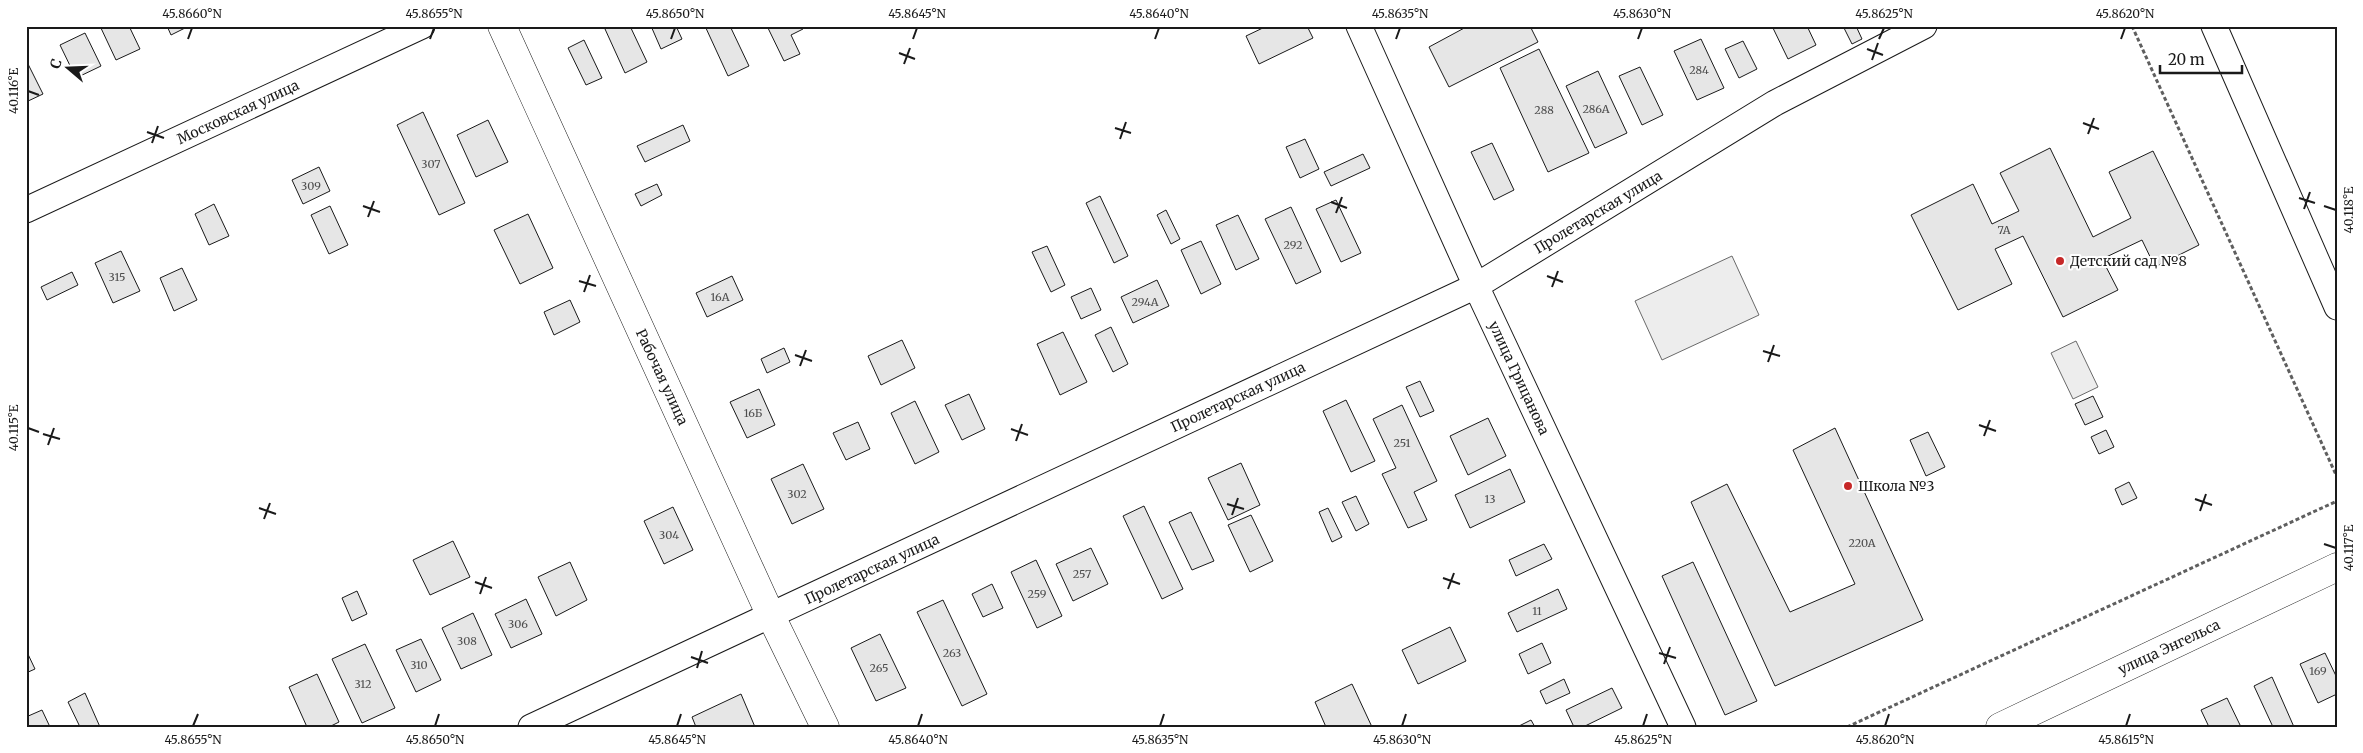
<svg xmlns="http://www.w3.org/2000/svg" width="2363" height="753" viewBox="0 0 2363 753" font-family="Merriweather,serif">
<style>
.green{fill:#ededed;stroke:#6a6a6a}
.building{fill:#e6e6e6;stroke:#1a1a1a}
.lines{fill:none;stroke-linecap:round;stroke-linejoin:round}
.minor-casing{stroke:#1a1a1a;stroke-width:27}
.tertiary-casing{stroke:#1a1a1a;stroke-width:29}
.path{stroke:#5f5f5f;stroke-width:3;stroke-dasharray:4 2.5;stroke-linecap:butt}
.minor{stroke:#fff;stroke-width:25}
.tertiary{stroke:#fff;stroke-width:28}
.ticks{fill:none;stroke:#1a1a1a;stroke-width:2}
.poi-dot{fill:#c62828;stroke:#fff;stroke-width:2}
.labels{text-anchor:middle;stroke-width:4;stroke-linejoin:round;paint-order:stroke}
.number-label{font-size:11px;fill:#4d4d4d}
.street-label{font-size:14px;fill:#1a1a1a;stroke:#fff}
.poi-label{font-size:14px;fill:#1a1a1a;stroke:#fff;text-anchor:start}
.neatline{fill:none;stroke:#1a1a1a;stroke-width:2}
.ticks-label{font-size:12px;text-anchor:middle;fill:#1a1a1a}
</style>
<rect width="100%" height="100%" fill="#fff"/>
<path class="green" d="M1732,256L1759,315L1662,360L1635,301Z
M2076,341L2098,387L2073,399L2051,353Z"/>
<path class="building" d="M100,26H129L140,49L116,60Z
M167,26H189L171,35Z
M611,26H630L647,62L625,73L605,29Z
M651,26H676L682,39L661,49Z
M705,26H730L749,66L728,76Z
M767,26H802L803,29L791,35L800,54L784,61Z
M1267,26H1307L1313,38L1259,64L1246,36Z
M1468,26H1530L1538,42L1449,87L1429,47Z
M1772,26H1807L1816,45L1788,59Z
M1843,26H1856L1862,39L1852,44Z
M85,33L101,66L76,78L60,45Z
M1701,39L1724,88L1697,100L1674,51Z
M584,40L602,78L586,85L568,48Z
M1743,41L1757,69L1739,78L1725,49Z
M1539,49L1589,153L1548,172L1500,68Z
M26,60L43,94L26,102Z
M1640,67L1663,115L1642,125L1619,76Z
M1598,71L1627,133L1595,148L1566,86Z
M423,112L465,203L439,215L397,125Z
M488,120L508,162L476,177L457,135Z
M683,125L690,141L645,162L637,146Z
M1305,139L1319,169L1300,178L1286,147Z
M1492,143L1514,190L1494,200L1471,152Z
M2050,148L2093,237L2131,218L2109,172L2153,151L2199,245L2155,267L2142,240L2102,259L2118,290L2063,317L2023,236L1995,249L2012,284L1958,310L1911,215L1973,184L1992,224L2019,211L2000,173Z
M1363,154L1370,168L1331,186L1324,172Z
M319,167L330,191L303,204L292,180Z
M657,184L662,195L641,206L635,194Z
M1100,196L1128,256L1114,263L1086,203Z
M1336,200L1361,253L1341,262L1316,209Z
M214,204L229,236L209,245L195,214Z
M330,206L348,245L329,254L311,215Z
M1291,207L1321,272L1296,284L1265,219Z
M1166,210L1180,239L1171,244L1157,215Z
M528,214L553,268L520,284L494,230Z
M1238,215L1259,259L1236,270L1216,225Z
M1201,241L1221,284L1201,294L1181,250Z
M1047,246L1065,285L1051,292L1032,252Z
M121,251L140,291L113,303L95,263Z
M182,268L197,300L174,311L160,278Z
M72,272L78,285L47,300L41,287Z
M732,276L743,300L707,317L696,293Z
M1157,280L1169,306L1133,323L1121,297Z
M1091,288L1101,310L1081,319L1071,297Z
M570,300L580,322L554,335L544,312Z
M1111,327L1128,364L1113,372L1095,335Z
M1063,332L1087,382L1060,395L1037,344Z
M902,340L915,368L881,385L868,356Z
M784,348L790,362L767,373L761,359Z
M1420,381L1434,411L1420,417L1406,387Z
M759,389L775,425L747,438L730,402Z
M969,394L985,429L962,440L945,405Z
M2093,396L2103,417L2085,425L2075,404Z
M1346,400L1375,461L1351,472L1323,411Z
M915,401L939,452L915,464L891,413Z
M1402,405L1437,481L1414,492L1427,520L1408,528L1382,474L1396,468L1373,419Z
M1488,418L1506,456L1468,475L1450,436Z
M858,422L870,449L846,460L833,433Z
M1835,428L1923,620L1775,686L1691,502L1727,484L1790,612L1855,584L1793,450Z
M2106,430L2114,447L2099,454L2091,437Z
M1928,432L1945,467L1926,476L1910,440Z
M1241,463L1260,505L1228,520L1208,478Z
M803,464L824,509L792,524L771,479Z
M1510,469L1525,502L1470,528L1455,495Z
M2129,482L2137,498L2122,505L2115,489Z
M1356,496L1369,524L1356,531L1342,502Z
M1144,506L1183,589L1162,599L1123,516Z
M673,507L693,550L664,564L644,521Z
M1328,508L1342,537L1332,542L1319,512Z
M1191,512L1214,561L1192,570L1169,522Z
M1251,515L1273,561L1250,572L1228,525Z
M453,541L470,577L430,595L413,560Z
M1544,544L1552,559L1516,576L1509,560Z
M1091,548L1108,584L1073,601L1056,564Z
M1036,560L1062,616L1037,628L1011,572Z
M570,562L587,600L556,616L538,577Z
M1693,562L1757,701L1725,715L1662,576Z
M992,584L1003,608L983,617L972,594Z
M1558,589L1567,609L1517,632L1508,613Z
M357,591L367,614L352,621L342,598Z
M526,599L542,634L511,648L495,614Z
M943,600L987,694L962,706L917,612Z
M473,613L492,655L461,669L442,628Z
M1450,627L1466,661L1418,684L1402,650Z
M880,634L906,688L876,701L851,648Z
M421,639L441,680L416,692L396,650Z
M1542,643L1551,663L1528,674L1519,654Z
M365,644L395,708L362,723L332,659Z
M26,650L35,669L26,673Z
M2325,653L2337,678V694L2318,703L2300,664Z
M317,674L339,722L329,727H307L289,687Z
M2272,677L2294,727H2273L2254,686Z
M1564,679L1570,693L1546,704L1540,691Z
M1352,684L1372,727H1326L1315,702Z
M1612,688L1622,708L1583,727H1574L1566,710Z
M85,693L100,727H80L68,702Z
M741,694L755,727H696L692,717Z
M2227,698L2241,727H2209L2201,710Z
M42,710L50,727H26V717Z
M1531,720L1535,727H1517Z"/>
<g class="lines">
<defs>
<path id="minor" d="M1359,26L1476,286L1683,727
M2214,26L2337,307
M26,210L422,26
M531,727L1476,286L1775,103L1924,26"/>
<path id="tertiary" d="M502,26L771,616L825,727
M2000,727L2337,567"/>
</defs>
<use href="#minor" class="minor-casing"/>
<use href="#tertiary" class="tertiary-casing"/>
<path class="path" d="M2132,26L2337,477
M1847,727L2337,501"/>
<use href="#minor" class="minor"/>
<use href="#tertiary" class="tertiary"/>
</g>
<path class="ticks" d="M188,39L192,28M430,39L434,28M671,39L675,28M913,39L917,28M1155,39L1159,28M1396,39L1400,28M1638,39L1642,28M1879,39L1884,28M2121,39L2125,28M1867,49L1883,55M899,53L915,59M1872,60L1878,43M904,64L910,48M28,91L39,95M2083,123L2099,129M1115,128L1131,133M147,132L164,138M2088,134L2094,118M1120,139L1126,122M152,143L158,126M2299,198L2315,203M1331,202L1347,208M363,206L380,212M2324,206L2336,210M2304,209L2310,192M1336,213L1342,197M368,217L374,201M1547,276L1563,282M579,281L596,286M1552,287L1558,271M584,292L590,275M1763,351L1780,356M795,355L812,361M1768,362L1774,345M800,366L806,350M1979,425L1996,431M28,428L39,432M1011,429L1028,435M43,434L60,439M1984,436L1990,420M1016,441L1022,424M48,445L54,428M2195,499L2212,505M1227,504L1244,509M259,508L276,514M2200,511L2206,494M1232,515L1238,498M264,519L270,503M2324,544L2336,548M1443,578L1460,584M475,582L492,588M1448,589L1454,573M480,594L486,577M1659,653L1676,658M691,657L708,663M1664,664L1670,647M697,668L702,651M193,726L198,714M435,726L439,714M677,726L681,714M918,726L922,714M1160,726L1164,714M1402,726L1406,714M1643,726L1647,714M1885,726L1889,714M2126,726L2130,714"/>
<g class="poi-dot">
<circle cx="2060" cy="261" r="5"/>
<circle cx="1848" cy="486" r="5"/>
</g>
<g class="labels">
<g class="number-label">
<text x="1699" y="74">284</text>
<text x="1596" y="113">286А</text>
<text x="1544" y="114">288</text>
<text x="431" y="168">307</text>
<text x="311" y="190">309</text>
<text x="2004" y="234">7А</text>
<text x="1293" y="249">292</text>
<text x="117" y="281">315</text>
<text x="720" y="301">16А</text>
<text x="1145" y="306">294А</text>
<text x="753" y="417">16Б</text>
<text x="1402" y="447">251</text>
<text x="797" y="498">302</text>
<text x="1490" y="503">13</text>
<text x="669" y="539">304</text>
<text x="1862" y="547">220А</text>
<text x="1082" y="578">257</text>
<text x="1037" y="598">259</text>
<text x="1537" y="615">11</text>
<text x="518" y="628">306</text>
<text x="467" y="645">308</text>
<text x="952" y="657">263</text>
<text x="419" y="669">310</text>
<text x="879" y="672">265</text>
<text x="2318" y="675">169</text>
<text x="363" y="688">312</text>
</g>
<g class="street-label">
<text transform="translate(238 112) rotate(-25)" y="5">Московская улица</text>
<text transform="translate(1598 212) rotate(-31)" y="5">Пролетарская улица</text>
<text transform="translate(662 377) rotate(65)" y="5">Рабочая улица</text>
<text transform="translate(1519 378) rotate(65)" y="5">улица Грицанова</text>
<text transform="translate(1238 397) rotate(-25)" y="5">Пролетарская улица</text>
<text transform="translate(872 569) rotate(-25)" y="5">Пролетарская улица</text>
<text transform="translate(2169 647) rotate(-25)" y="5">улица Энгельса</text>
</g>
<g class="poi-label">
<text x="2070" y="266">Детский сад №8</text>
<text x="1858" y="491">Школа №3</text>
</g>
</g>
<rect width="2363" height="753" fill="none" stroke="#ffffff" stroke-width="55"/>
<g transform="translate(68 68) rotate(289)" stroke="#ffffff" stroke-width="4" paint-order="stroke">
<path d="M0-4L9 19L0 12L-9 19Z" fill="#1a1a1a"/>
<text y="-8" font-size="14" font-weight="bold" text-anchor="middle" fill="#1a1a1a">С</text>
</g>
<path d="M2160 65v8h82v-8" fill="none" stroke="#1a1a1a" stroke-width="2.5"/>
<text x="2168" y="65" font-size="15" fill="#1a1a1a" stroke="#ffffff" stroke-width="4" paint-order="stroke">20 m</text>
<rect x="28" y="28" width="2308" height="698" class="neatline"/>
<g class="ticks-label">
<text x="192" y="18">45.8660°N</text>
<text x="434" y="18">45.8655°N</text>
<text x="675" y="18">45.8650°N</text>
<text x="917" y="18">45.8645°N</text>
<text x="1159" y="18">45.8640°N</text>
<text x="1400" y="18">45.8635°N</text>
<text x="1642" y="18">45.8630°N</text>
<text x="1884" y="18">45.8625°N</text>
<text x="2125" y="18">45.8620°N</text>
<text transform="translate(14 91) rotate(-90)" y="4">40.116°E</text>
<text transform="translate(2349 210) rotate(-90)" y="4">40.118°E</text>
<text transform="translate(14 428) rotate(-90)" y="4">40.115°E</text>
<text transform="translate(2349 548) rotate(-90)" y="4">40.117°E</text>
<text x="193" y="744">45.8655°N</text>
<text x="435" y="744">45.8650°N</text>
<text x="677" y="744">45.8645°N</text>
<text x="918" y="744">45.8640°N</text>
<text x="1160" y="744">45.8635°N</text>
<text x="1402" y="744">45.8630°N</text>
<text x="1643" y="744">45.8625°N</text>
<text x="1885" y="744">45.8620°N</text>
<text x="2126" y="744">45.8615°N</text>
</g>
</svg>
